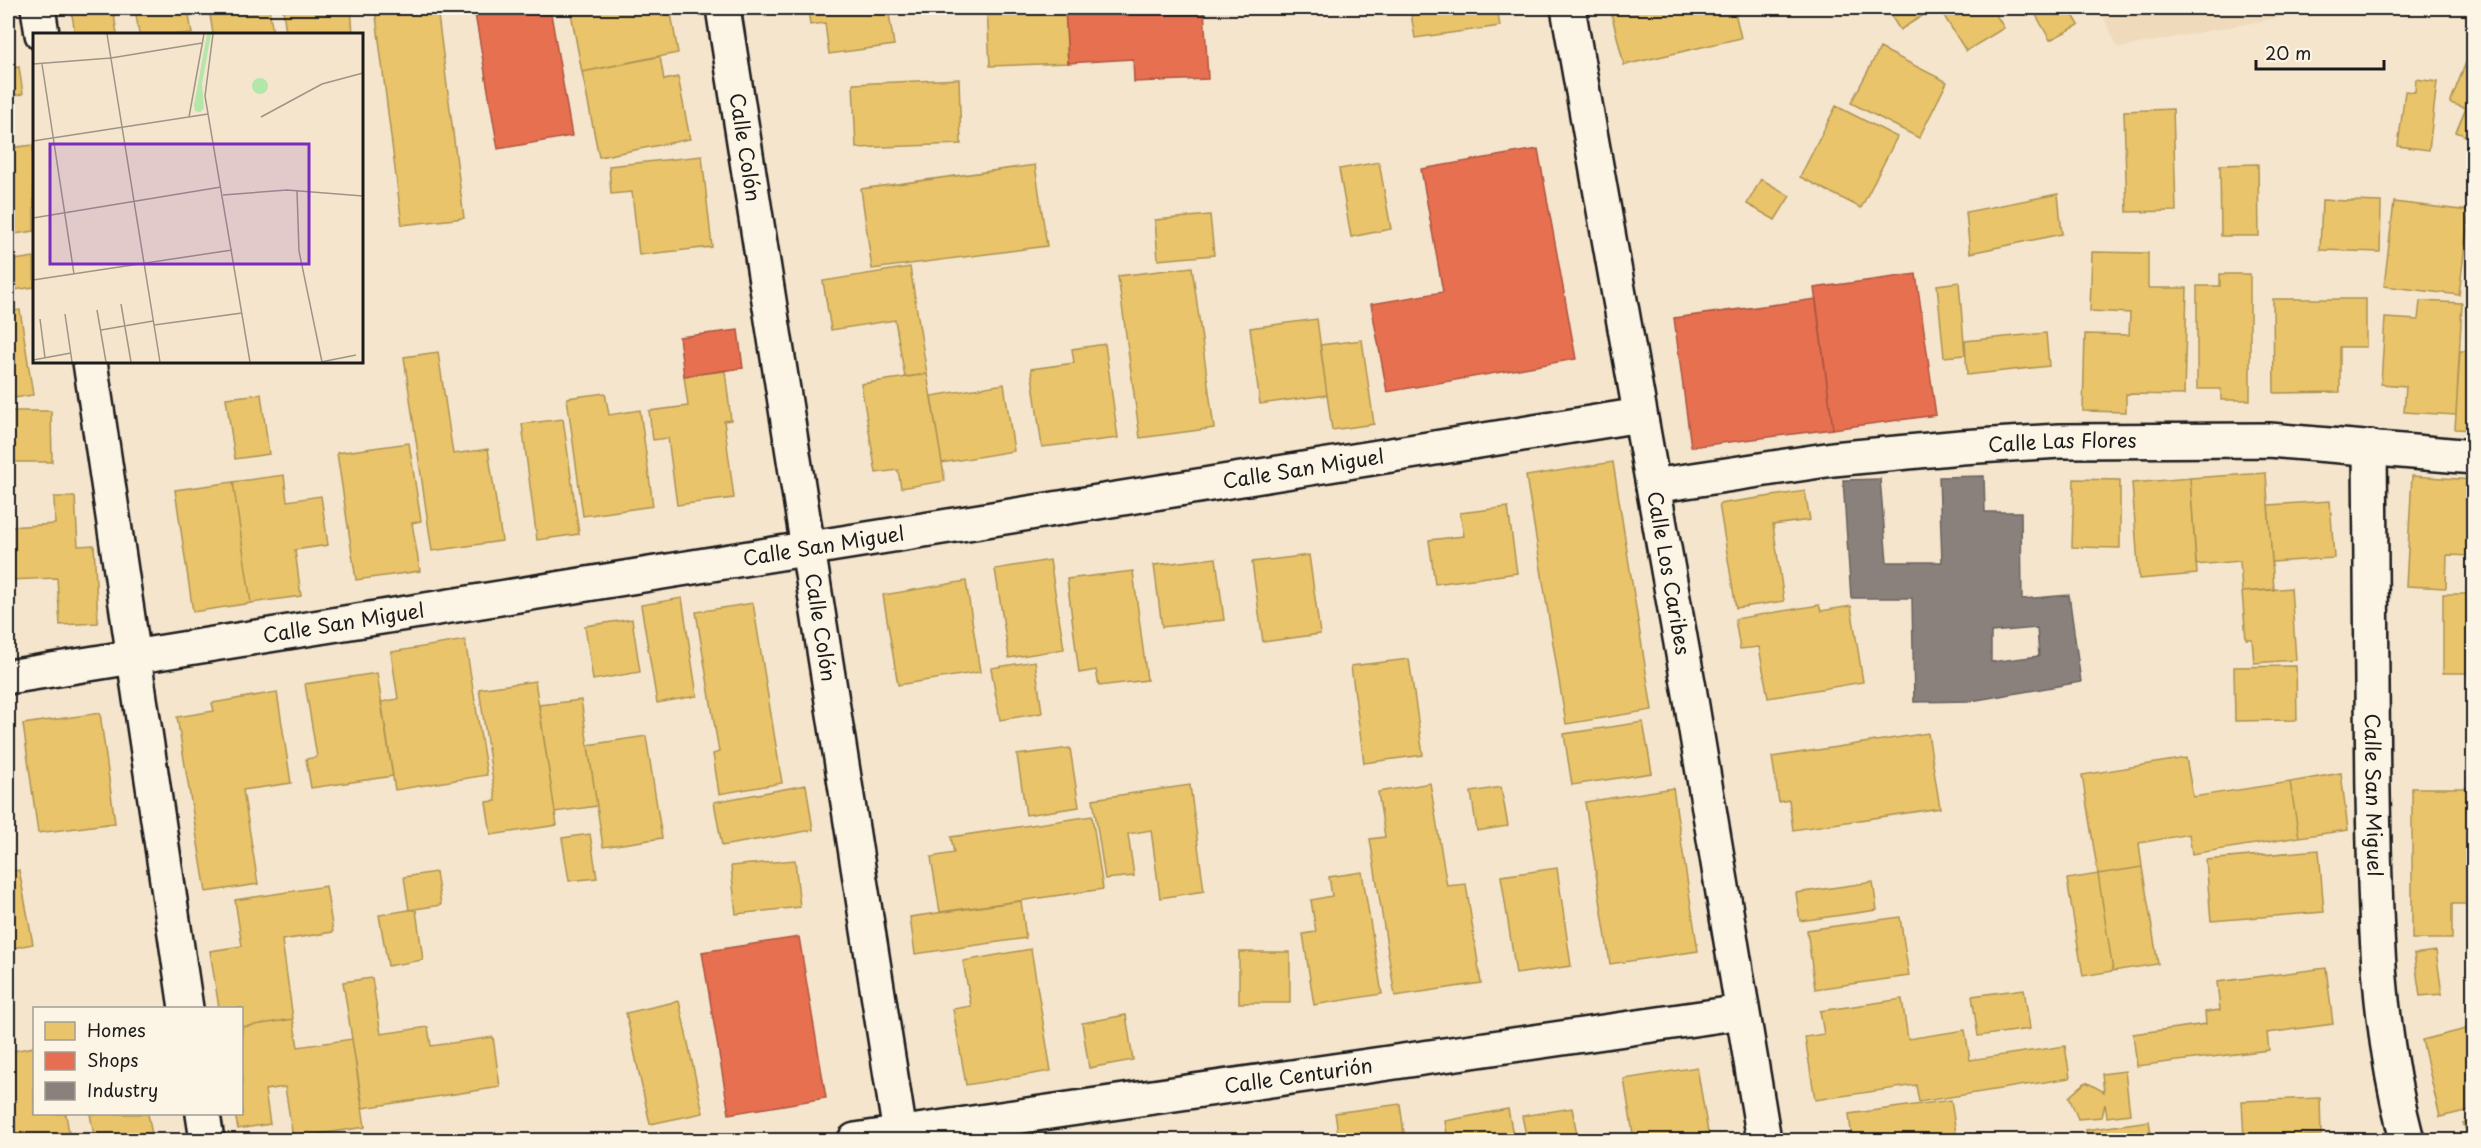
<svg xmlns="http://www.w3.org/2000/svg" width="2481" height="1148" viewBox="0 0 2481 1148" font-family="'Playpen Sans',sans-serif">
<style>
.built{fill:#f0dabc}
.homes{fill:#e9c46a;stroke:#ac9253;stroke-width:1.5}
.shops{fill:#e76f51;stroke:#aa5641;stroke-width:1.5}
.industry{fill:#8a817c;stroke:#69635f;stroke-width:1.5;fill-rule:evenodd}
.lines{fill:none;stroke-linecap:round;stroke-linejoin:round}
.minor-casing{stroke:#1c1c1c;stroke-width:38}
.minor{stroke:#fcf5e5;stroke-width:33}
.labels{text-anchor:middle;stroke-width:6;stroke-linejoin:round;paint-order:stroke}
.street-label{font-size:20px;fill:#1c1c1c;stroke:#fcf5e5}
.inset-road{fill:none;stroke:#9e9586;stroke-width:1.5}
.view{fill:#7b2cbf;fill-opacity:0.15;stroke:#7b2cbf;stroke-width:3}
.inset-edge{fill:none;stroke:#1c1c1c;stroke-width:3}
</style>
<rect width="100%" height="100%" fill="#f5e5cd"/>
<filter id="ink" filterUnits="userSpaceOnUse"><feTurbulence type="fractalNoise" baseFrequency=".0167" numOctaves="2"/><feDisplacementMap in="SourceGraphic" scale="12" xChannelSelector="R" yChannelSelector="G"/><feConvolveMatrix kernelMatrix="1 2 1 2 8 2 1 2 1" color-interpolation-filters="sRGB"/></filter>
<g filter="url(#ink)">
<path class="built" d="M2099,8H2330L2118,48Z"/>
<path class="homes" d="M8,8L14,37L8,38Z
M71,8H113L117,34H75Z
M135,8H188L192,34H139Z
M209,8H269L273,34H213Z
M283,8H351L353,34H286Z
M375,8H437L464,218L402,225Z
M570,8H670L678,53L582,72Z
M808,8H888L894,45L829,54L825,23L810,25Z
M987,8H1065L1068,63L990,66Z
M1410,8H1497L1500,26L1415,38Z
M1610,8H1734L1741,38L1624,65Z
M1886,8H1928L1930,11L1900,30Z
M1939,8H1992L2004,28L1966,51Z
M2032,8H2069L2079,25L2050,40Z
M2474,42V139L2456,132L2466,108L2450,103Z
M1880,48L1947,82L1919,138L1851,103Z
M660,56L664,80L678,77L690,139L599,157L582,72Z
M19,67L23,94L8,97V69Z
M959,79L961,144L856,148L853,84Z
M2416,79L2437,82L2429,150L2398,146L2405,91L2415,92Z
M1836,106L1897,137L1861,208L1800,177Z
M2173,109L2176,211L2127,212L2124,111Z
M33,145L34,231L8,235V148Z
M702,156L712,247L639,255L632,192L611,194L609,166Z
M1379,162L1391,229L1351,237L1339,169Z
M2258,164L2259,236H2221L2220,165Z
M1035,165L1047,246L872,269L861,189Z
M1761,179L1790,196L1775,220L1747,204Z
M2058,194L2062,234L1970,253L1966,212Z
M2322,200L2381,202L2380,252L2320,250Z
M2394,202L2469,211L2459,295L2384,286Z
M1210,215L1214,255L1158,260L1155,220Z
M2092,252L2148,253V288H2187L2184,395L2126,394V412L2083,411L2085,334L2129,335L2130,313L2090,311Z
M34,257V287L8,291V261Z
M910,267L927,374L905,377L895,320L831,330L823,281Z
M1192,267L1214,428L1140,438L1118,276Z
M2220,274H2250V400H2221V389H2197V286H2220Z
M1959,282L1965,355L1944,357L1937,285Z
M2273,299H2366V347H2340V392L2274,393Z
M2420,301L2462,303L2456,415L2404,412L2406,386L2381,384L2385,318L2418,320Z
M20,310L33,395L8,399V312Z
M1317,319L1327,395L1260,404L1250,328Z
M2046,333L2049,366L1967,375L1965,341Z
M1362,340L1374,424L1332,430L1320,345Z
M1105,344L1118,438L1042,447L1031,369L1074,363L1072,349Z
M2460,351H2474V430L2455,429Z
M438,352L453,454L488,449L502,541L432,551L404,357Z
M725,371L731,420L724,421L734,498L677,505L668,438L653,440L649,411L688,406L684,376Z
M927,374L945,481L901,488L898,470L876,473L861,384Z
M1004,384L1014,451L942,463L931,396Z
M605,393L609,415L640,410L653,506L583,516L567,398Z
M261,394L269,454L235,459L226,398Z
M8,411H51L52,462H8Z
M563,419L579,534L537,540L522,424Z
M409,443L421,521L412,523L420,571L356,580L337,453Z
M1613,462L1652,710L1566,724L1526,476Z
M2266,473L2274,590L2242,592L2240,561L2196,565L2190,478Z
M284,475L287,501L321,496L328,545L295,550L301,596L251,603L233,482Z
M2412,476L2474,480V556L2447,555L2446,588L2406,586Z
M2190,478L2197,574L2139,579L2132,483Z
M2074,479L2120,480V548L2072,547Z
M233,482L251,603L193,612L175,490Z
M1805,491L1810,520L1773,525L1784,601L1736,608L1719,504Z
M54,497H75L78,546L94,545L98,623L60,625L57,578L8,580V527L55,524Z
M2330,501L2334,558L2272,562L2268,505Z
M1508,507L1517,573L1435,584L1429,540L1464,536L1460,513Z
M1309,555L1320,634L1263,642L1252,562Z
M1216,558L1224,620L1162,627L1154,565Z
M1050,560L1064,649L1009,658L995,569Z
M1133,571L1147,680L1099,686L1096,670L1079,673L1067,579Z
M966,581L980,672L898,685L883,595Z
M2291,588L2296,660L2254,663L2252,639H2246L2242,592Z
M2443,594H2474V673H2443Z
M682,598L697,696L657,703L641,605Z
M753,603L782,783L719,794L713,754L719,752L696,612Z
M1819,605L1821,611L1851,606L1863,682L1768,698L1759,647L1740,649L1735,619Z
M632,619L640,672L593,680L585,626Z
M465,640L487,775L395,790L381,702L398,699L391,652Z
M1409,659L1423,755L1364,763L1351,666Z
M1035,661L1042,713L1000,720L991,668Z
M2296,666L2297,720L2235,721L2234,667Z
M377,673L393,776L311,788L306,759L317,757L305,684Z
M535,681L557,825L491,835L486,802L496,801L479,689Z
M277,692L291,783L243,790L258,884L206,892L177,717L214,711L212,703Z
M581,700L597,806L555,812L539,705Z
M100,713L115,823L38,833L23,724Z
M1643,722L1652,773L1572,785L1564,734Z
M1928,733L1940,808L1793,830L1789,800L1779,802L1772,757Z
M646,736L662,838L603,847L588,745Z
M1070,748L1079,807L1026,815L1017,755Z
M2186,758L2193,797L2290,782L2299,837L2192,854L2189,834L2139,843L2142,867L2098,874L2082,775Z
M2341,773L2348,830L2299,837L2290,782Z
M1430,783L1447,886L1466,884L1481,983L1395,996L1370,839L1385,837L1378,792Z
M806,785L813,830L722,846L714,802Z
M1190,785L1204,891L1160,898L1151,830L1128,834L1134,876L1105,879L1093,799Z
M1501,787L1508,826L1477,831L1471,792Z
M1673,788L1698,951L1610,964L1585,802Z
M2412,788H2471V904H2452V939H2412Z
M1092,816L1103,889L940,912L931,857L954,853L951,837Z
M590,834L597,878L569,881L562,838Z
M2319,850L2324,912L2211,921L2206,860Z
M795,860L800,907L736,914L731,866Z
M2142,867L2158,964L2113,971L2098,874Z
M1557,868L1571,966L1516,974L1501,876Z
M19,870L33,944L8,949V872Z
M436,872L441,905L409,910L404,877Z
M1362,872L1382,994L1314,1005L1303,934L1316,932L1311,900L1332,896L1329,877Z
M2098,874L2113,971L2083,976L2067,879Z
M1873,882L1877,910L1800,921L1796,893Z
M326,886L333,932L282,940L293,1019L242,1027V1008H219L210,951L242,946L235,900Z
M1021,901L1026,938L915,954L910,917Z
M409,910H416L423,960L388,966L379,915Z
M1900,917L1909,976L1815,989L1807,930Z
M1031,949L1051,1071L966,1085L953,1009L971,1006L963,961Z
M2436,951L2442,994L2420,996L2414,954Z
M1239,952H1290V1003H1239Z
M2326,968L2333,1024L2267,1033L2269,1050L2137,1066L2133,1034L2206,1024L2205,1012L2220,1010L2217,982Z
M372,978L381,1034L428,1027L431,1046L493,1037L500,1087L363,1108L343,982Z
M2024,989L2030,1029L1978,1036L1972,996Z
M1902,999L1908,1039L1965,1030L1970,1060L2065,1046L2070,1078L1919,1102L1916,1085L1815,1100L1805,1037L1824,1034L1820,1011Z
M679,1001L703,1113L650,1124L626,1013Z
M1126,1015L1133,1060L1089,1068L1082,1023Z
M293,1019L298,1047L352,1039L365,1127L293,1138L285,1087L265,1090L270,1124L238,1129L235,1114H242V1027Z
M2474,1027V1109L2440,1117L2422,1040Z
M34,1047V1114H66L70,1140H8V1052Z
M1697,1067L1708,1132L1655,1140H1634L1624,1079Z
M2125,1071L2130,1114L2107,1117L2105,1104L2102,1117L2078,1119L2069,1097L2086,1082L2104,1092L2102,1074Z
M2320,1098L2321,1135L2244,1138L2242,1101Z
M1951,1100L1957,1140H1841L1852,1139L1849,1114Z
M1400,1104L1405,1140H1339L1335,1113Z
M1572,1108L1578,1140H1527L1522,1116Z
M1508,1109L1514,1140H1448L1445,1121Z
M90,1114H148L153,1140H95Z
M2474,1119V1140H2470L2463,1123Z
M2149,1121L2152,1140H2088L2086,1130Z
M1708,1132L1710,1140H1655Z"/>
<path class="shops" d="M474,8H550L572,136L498,149Z
M1065,8H1204L1208,79L1134,82L1133,59L1068,63Z
M1538,149L1576,359L1387,392L1371,304L1443,292L1421,169Z
M1916,274L1936,415L1833,429L1814,288Z
M1816,299L1833,429L1691,447L1674,318Z
M738,330L743,368L684,376L679,337Z
M799,937L826,1098L729,1114L702,952Z"/>
<path class="industry" d="M1984,476L1985,512H2021L2022,599L2069,595L2081,682L1971,701L1914,702L1912,598H1851L1843,480L1880,479L1887,562H1942L1939,477ZM2037,628L2039,656L1991,662V632Z"/>
<g class="lines">
<defs>
<g id="minor">
<path d="M38,8L42,34"/>
<path id="s1" d="M723,8L901,1140"/>
<path id="s2" d="M1568,8L1689,688L1764,1140"/>
<path d="M90,362L186,1008"/>
<path id="s3" d="M2370,447C2371,563 2371,678 2373,793C2375,913 2376,1024 2407,1140"/>
<path id="s4" d="M1653,486L1833,459L1961,447L2060,441L2269,440L2474,457"/>
<path id="s5" d="M8,677L1640,415"/>
<path d="M203,1114L207,1140"/>
<path id="s6" d="M855,1140L1742,1012"/>
</g>
</defs>
<use href="#minor" class="minor-casing"/>
<use href="#minor" class="minor"/>
</g>
</g>
<g class="labels">
<g class="street-label">
<text dy="7" stroke="none"><textPath href="#s1" startOffset="141">Calle Colón</textPath></text>
<text dy="7" stroke="none"><textPath href="#s4" startOffset="412">Calle Las Flores</textPath></text>
<text dy="7" stroke="none"><textPath href="#s5" startOffset="1312">Calle San Miguel</textPath></text>
<text dy="7" stroke="none"><textPath href="#s5" startOffset="826">Calle San Miguel</textPath></text>
<text dy="7" stroke="none"><textPath href="#s2" startOffset="574">Calle Los Caribes</textPath></text>
<text dy="7" stroke="none"><textPath href="#s5" startOffset="340">Calle San Miguel</textPath></text>
<text dy="7" stroke="none"><textPath href="#s1" startOffset="627">Calle Colón</textPath></text>
<text dy="7" stroke="none"><textPath href="#s3" startOffset="348">Calle San Miguel</textPath></text>
<text dy="7" stroke="none"><textPath href="#s6" startOffset="448">Calle Centurión</textPath></text>
</g>
</g>
<g transform="translate(33 33)">
<rect width="330" height="330" fill="#f5e5cd"/>
<path d="M174,1H178L169,51L171,75L167,79L162,78L161,72ZM219 53a8 8 0 1 1 16 0a8 8 0 1 1-16 0Z" fill="#b2e7a9"/>
<path class="inset-road" d="M74,1L127,329M180,1L172,63L217,329M0,31L78,25L169,10M9,31L41,241M330,76V107M156,84L171,1M228,84L289,51L330,40M0,108L175,81M264,158L266,218L289,329M190,162L254,157L330,163M0,185L188,154M0,247L199,217M88,271L98,329M64,277L73,329M32,281L39,329M7,286L12,325M121,292L209,280M68,297L120,288M0,327L38,320M288,329L323,322"/>
<path class="view" d="M17,111H276V231H17Z"/>
<rect width="330" height="330" class="inset-edge"/>
</g>
<rect width="2481" height="1148" fill="none" stroke="#fcf5e5" stroke-width="30"/>
<rect x="15" y="15" width="2451" height="1118" fill="none" stroke="#1c1c1c" stroke-width="2" filter="url(#ink)"/>
<rect x="33" y="1007" width="210" height="108" fill="#fcf5e5" stroke="#a29e95" stroke-width="1.5"/>
<rect x="45" y="1022" width="30" height="18" fill="#e9c46a" stroke="#a29e95" stroke-width="1.5"/>
<text x="87" y="1037" font-size="18" fill="#1c1c1c">Homes</text>
<rect x="45" y="1052" width="30" height="18" fill="#e76f51" stroke="#a29e95" stroke-width="1.5"/>
<text x="87" y="1067" font-size="18" fill="#1c1c1c">Shops</text>
<rect x="45" y="1082" width="30" height="18" fill="#8a817c" stroke="#a29e95" stroke-width="1.5"/>
<text x="87" y="1097" font-size="18" fill="#1c1c1c">Industry</text>
<path d="M2256 60v9h128v-9" fill="none" stroke="#1c1c1c" stroke-width="3"/>
<text x="2265" y="60" font-size="18" fill="#1c1c1c" stroke="#fcf5e5" stroke-width="4.5" paint-order="stroke">20 m</text>
</svg>
